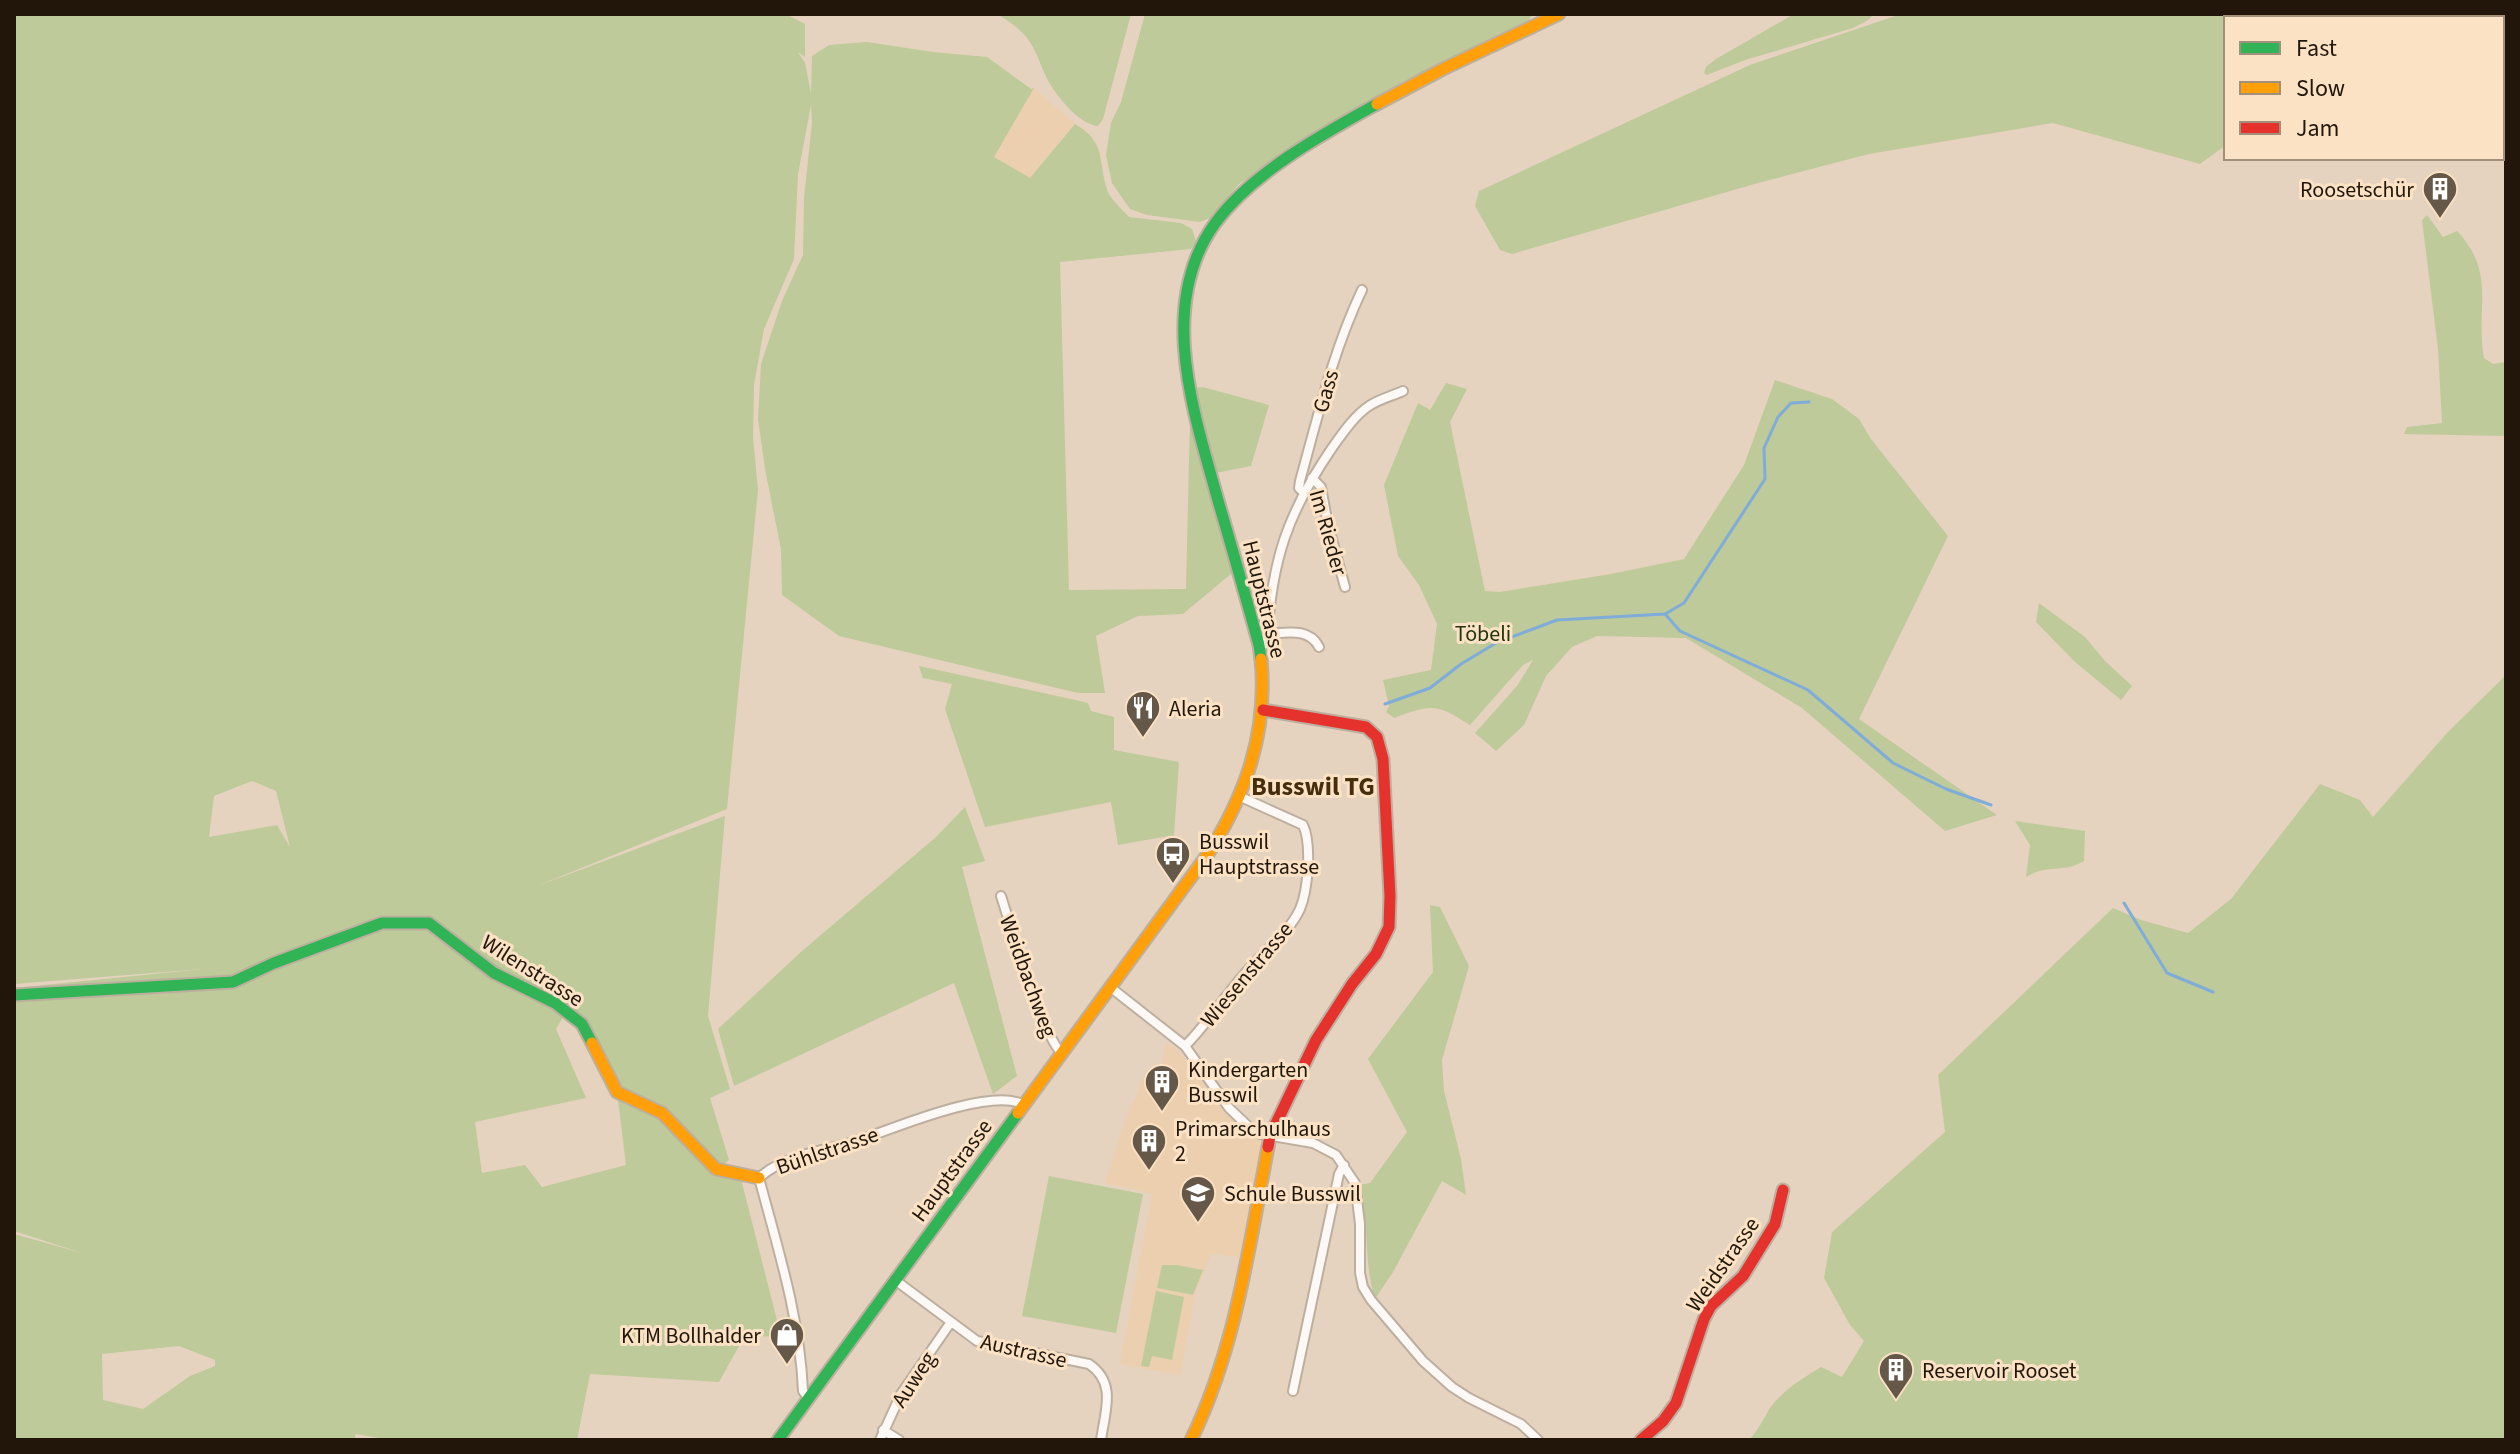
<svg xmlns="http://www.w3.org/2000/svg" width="2520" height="1454" viewBox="0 0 2520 1454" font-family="'Source Sans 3',sans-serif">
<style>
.built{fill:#eccfaf}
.green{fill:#beca9a;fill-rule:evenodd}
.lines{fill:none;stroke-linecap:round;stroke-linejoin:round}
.stream{stroke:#7facd9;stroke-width:3}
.street-casing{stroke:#bdaf9f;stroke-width:12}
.fast-casing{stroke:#bdaf9f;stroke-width:15}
.slow-casing{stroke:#bdaf9f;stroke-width:15}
.jam-casing{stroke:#bdaf9f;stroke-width:15}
.street{stroke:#fbf8f5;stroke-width:8}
.fast{stroke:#30b455;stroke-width:11}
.slow{stroke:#ff9f0a;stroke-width:11}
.jam{stroke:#e5322d;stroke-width:11}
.labels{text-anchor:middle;stroke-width:6;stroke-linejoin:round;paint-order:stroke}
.poi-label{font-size:22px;fill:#211609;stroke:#fce2c5;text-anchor:start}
.street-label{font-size:22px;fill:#211609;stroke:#fce2c5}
.park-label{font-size:22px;fill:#23350f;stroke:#fce2c5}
.quarter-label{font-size:26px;font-weight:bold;fill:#462d0b;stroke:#fce2c5}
</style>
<rect width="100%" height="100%" fill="#e5d3bf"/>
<path class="built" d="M1034,88L1075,124L1030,178L993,157Z
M1166,1042L1179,1052L1221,1105L1249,1133L1261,1141L1263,1149L1244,1257L1211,1254L1195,1295L1180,1375L1120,1364L1152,1194L1105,1183L1130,1106L1135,1099L1143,1078L1158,1069L1163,1061Z"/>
<path class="green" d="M14,14H786L805,24V57L798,52L805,63L811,93L812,56L829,45L867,42L933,52L987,57L1031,89L1034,88L994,157L1030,178L1075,124C1108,143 1097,162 1108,192C1112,201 1123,210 1129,217L1181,223L1192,229L1196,241L1191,249L1060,262L1069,590L1186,589L1190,419L1232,573L1183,614L1138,616L1096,636L1105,693H1078L839,636L782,595L781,549L765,469L758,419L761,364L782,301L803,255L804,198L812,122L811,105L798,174L794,259L764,329L754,385L753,437L758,490L727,809L537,886L725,816L708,1016L730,1089L710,1098L729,1160L717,1169L740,1175L781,1336L744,1337L719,1382L590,1374L577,1440H390L356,1434L354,1440H14V1234L82,1253L14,1231V988L203,969L14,984ZM252,781L276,791L290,847L277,825L209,837L214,796ZM566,1012L599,1057L617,1092L626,1165L542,1187L525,1165L482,1173L475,1122L586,1098L556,1029ZM179,1346L215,1360V1366L190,1376L143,1409L103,1400L102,1354Z
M997,14H1131L1103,119L1098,126C1080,124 1062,102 1052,87C1043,74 1039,56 1030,42C1021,29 1010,22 997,14Z
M1145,14H1533L1528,21L1402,82L1325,126L1239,184L1210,218L1200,222L1147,215L1130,209L1112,183L1106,155L1111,123L1121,102Z
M1794,14H1874L1868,20L1853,28L1745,60L1707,75L1704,73L1706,67L1716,59Z
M1901,14H2304L2298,18H2226V145L2200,164L2053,123L1869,154L1758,183L1512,254L1500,250L1475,206L1479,191L1750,65Z
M2427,215L2443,237L2457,231C2497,273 2475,308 2484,358L2493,364L2506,362V436L2404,434L2407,427L2442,423L2438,349L2422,220Z
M1775,380L1832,399L1859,419L1871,439L1948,536L1859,719L1997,815L1945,831L1802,708L1686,638L1597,636L1572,647L1546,676L1524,725L1496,751L1475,733L1517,686L1533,660L1523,665L1470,725C1436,703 1431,704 1394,718L1386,712L1389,706L1383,680L1431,670L1437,624L1419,585L1398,556L1384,485L1418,403L1430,410L1446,383L1467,389L1450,422L1485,591L1500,592L1611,574L1684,559L1744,465Z
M1203,387L1269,405L1251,466L1216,473L1200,419L1195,388Z
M2039,603L2085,637L2105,661L2132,686L2121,700L2075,662L2036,622Z
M919,666L1080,701L1088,703L1091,711L1114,717V750L1179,762L1174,835L1118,845L1111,802L985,827L945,709L952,684L923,678Z
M2506,675V1440H1749C1757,1431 1761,1424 1767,1413C1777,1394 1803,1378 1821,1367L1842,1377L1864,1341L1850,1325L1824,1278L1832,1232L1945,1132L1938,1075L2113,908L2141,920L2188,933L2231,899L2320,784L2360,800L2373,817L2447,733Z
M965,807L985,861L962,867L1017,1076L993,1094L954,983L734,1086L718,1029L802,951L936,837Z
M2015,821L2085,831L2084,861C2062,874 2049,863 2026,877L2030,845Z
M1430,905L1440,907L1469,966L1442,1060L1444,1091L1461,1159L1466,1195L1442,1181L1393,1272L1375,1299C1363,1262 1370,1222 1359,1185L1370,1183L1407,1132L1368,1059L1433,972Z
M1049,1176L1143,1194L1116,1333L1022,1316Z
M1162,1265H1177L1203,1270L1193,1295L1157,1288Z
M1156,1291L1184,1297L1172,1360L1152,1356L1149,1367L1141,1366Z"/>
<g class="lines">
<path class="stream" d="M1665,614L1684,603L1765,479L1764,448L1778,417L1791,403L1809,402
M1385,704L1430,688L1461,664L1496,643L1557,620L1665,614L1680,631L1808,690L1893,763L1946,789L1991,805
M2124,903L2167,973L2213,992"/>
<defs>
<path id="street" d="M1312,478L1321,487L1328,525L1345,587
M1304,493L1299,488L1300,481C1318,416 1333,351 1362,290
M1267,634C1286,633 1309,627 1319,647
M1259,645H1263L1267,639C1272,560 1287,514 1332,448C1342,434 1355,415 1369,406C1379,399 1392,396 1403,391
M1001,896C1010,924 1044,1040 1062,1053
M1110,987L1185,1046L1229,1108L1252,1130L1260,1134L1313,1143L1336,1155L1355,1183L1360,1224V1273L1363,1287L1371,1300L1423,1361L1452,1387L1469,1398L1521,1424L1538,1440
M1185,1046C1208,1023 1226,994 1248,970C1264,951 1289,933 1300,909C1308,890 1312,844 1303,825L1241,797
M895,1280L977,1341L1089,1364C1117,1383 1105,1411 1101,1440
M1293,1391L1339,1174L1344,1165
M808,1398L803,1391C800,1318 778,1249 759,1178C785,1154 824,1151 857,1141C892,1129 992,1086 1024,1105
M883,1430L899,1440
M880,1440L901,1394L951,1322"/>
<path id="fast" d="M1261,659L1259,645C1246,598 1233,551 1219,504C1195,416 1155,305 1216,222C1253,172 1323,134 1377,104
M14,995L233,982L274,963L382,923H429L494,973L555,1003L582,1024L592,1043
M778,1440L1018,1113"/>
<path id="slow" d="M1377,104L1443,69L1559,14
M592,1043L617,1092L662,1113L716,1169L759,1178
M1018,1113L1208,854C1246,794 1268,732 1261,659
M1191,1440C1236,1348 1249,1246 1268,1147"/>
<path id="jam" d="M1263,710L1366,727L1377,737L1383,759L1390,896L1389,927L1376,954L1352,984L1316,1040L1270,1136L1268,1147
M1641,1440L1663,1421L1676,1403L1704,1319L1711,1306L1743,1276L1775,1224L1783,1190"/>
</defs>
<use href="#street" class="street-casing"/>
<use href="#fast" class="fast-casing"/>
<use href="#slow" class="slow-casing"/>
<use href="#jam" class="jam-casing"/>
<use href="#street" class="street"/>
<use href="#fast" class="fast"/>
<use href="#slow" class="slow"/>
<use href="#jam" class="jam"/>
</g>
<defs>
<symbol id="building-pin" viewBox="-11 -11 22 30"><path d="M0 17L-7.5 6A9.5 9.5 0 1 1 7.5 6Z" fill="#665849" stroke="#fce2c5"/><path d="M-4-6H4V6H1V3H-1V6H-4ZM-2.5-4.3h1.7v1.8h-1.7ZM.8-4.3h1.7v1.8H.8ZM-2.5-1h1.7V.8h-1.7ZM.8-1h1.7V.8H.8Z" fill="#fff"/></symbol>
<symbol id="restaurant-pin" viewBox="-11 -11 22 30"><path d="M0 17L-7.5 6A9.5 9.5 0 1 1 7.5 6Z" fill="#665849" stroke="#fce2c5"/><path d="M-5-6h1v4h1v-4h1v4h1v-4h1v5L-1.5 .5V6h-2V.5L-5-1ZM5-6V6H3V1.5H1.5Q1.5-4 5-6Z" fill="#fff"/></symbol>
<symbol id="bus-pin" viewBox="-11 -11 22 30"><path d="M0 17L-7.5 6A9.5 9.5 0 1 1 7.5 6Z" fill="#665849" stroke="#fce2c5"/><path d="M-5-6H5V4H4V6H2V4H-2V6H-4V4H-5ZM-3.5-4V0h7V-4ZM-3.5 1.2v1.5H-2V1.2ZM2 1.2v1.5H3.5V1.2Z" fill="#fff"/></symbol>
<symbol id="school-pin" viewBox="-11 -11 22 30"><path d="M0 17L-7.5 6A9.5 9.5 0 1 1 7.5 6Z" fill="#665849" stroke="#fce2c5"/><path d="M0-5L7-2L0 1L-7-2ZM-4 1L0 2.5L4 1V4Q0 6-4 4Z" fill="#fff"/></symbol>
<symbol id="shop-pin" viewBox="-11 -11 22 30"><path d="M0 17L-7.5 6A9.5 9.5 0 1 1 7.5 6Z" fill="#665849" stroke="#fce2c5"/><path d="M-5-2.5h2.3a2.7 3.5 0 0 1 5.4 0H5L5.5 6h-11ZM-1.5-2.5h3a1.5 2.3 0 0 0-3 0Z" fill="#fff"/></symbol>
</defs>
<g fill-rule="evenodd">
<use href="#building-pin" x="2420" y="169" width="40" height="54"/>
<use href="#restaurant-pin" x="1123" y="688" width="40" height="54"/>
<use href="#bus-pin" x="1153" y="834" width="40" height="54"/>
<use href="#building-pin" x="1142" y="1062" width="40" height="54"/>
<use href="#building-pin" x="1129" y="1121" width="40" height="54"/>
<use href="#school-pin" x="1178" y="1173" width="40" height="54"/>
<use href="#shop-pin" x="767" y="1315" width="40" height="54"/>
<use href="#building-pin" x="1876" y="1350" width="40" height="54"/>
</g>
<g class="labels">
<g class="poi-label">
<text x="2414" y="197" text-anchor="end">Roosetschür</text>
<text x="1169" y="716">Aleria</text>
<text x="1199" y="849">Busswil<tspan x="1199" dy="25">Hauptstrasse</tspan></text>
<text x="1188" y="1077">Kindergarten<tspan x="1188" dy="25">Busswil</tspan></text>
<text x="1175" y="1136">Primarschulhaus<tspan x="1175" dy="25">2</tspan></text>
<text x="1224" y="1201">Schule Busswil</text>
<text x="761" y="1343" text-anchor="end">KTM Bollhalder</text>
<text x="1922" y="1378">Reservoir Rooset</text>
</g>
<g class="street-label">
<text transform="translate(1325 391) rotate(-74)" y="8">Gass</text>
<text transform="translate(1329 532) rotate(74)" y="8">Im Rieder</text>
<text transform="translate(1265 599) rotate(76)" y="8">Hauptstrasse</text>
<text transform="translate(533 970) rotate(32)" y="8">Wilenstrasse</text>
<text transform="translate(1246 974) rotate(-50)" y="8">Wiesenstrasse</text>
<text transform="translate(1029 976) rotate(70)" y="8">Weidbachweg</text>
<text transform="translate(827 1150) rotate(-19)" y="8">Bühlstrasse</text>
<text transform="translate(951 1170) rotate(-54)" y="8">Hauptstrasse</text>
<text transform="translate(1722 1264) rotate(-55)" y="8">Weidstrasse</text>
<text transform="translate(1024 1350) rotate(13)" y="8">Austrasse</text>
<text transform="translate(913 1379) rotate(-57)" y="8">Auweg</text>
</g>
<g class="park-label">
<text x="1483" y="641">Töbeli</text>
</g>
<g class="quarter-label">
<text x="1313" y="795">Busswil TG</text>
</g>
</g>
<rect width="2520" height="1454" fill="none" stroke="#211609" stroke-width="32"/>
<rect x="2224" y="16" width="280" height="144" fill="#fce2c5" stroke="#a4907a" stroke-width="2"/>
<rect x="2240" y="42" width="40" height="12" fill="#30b455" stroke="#a4907a" stroke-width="2"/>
<text x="2296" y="56" font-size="24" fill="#211609">Fast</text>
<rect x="2240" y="82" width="40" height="12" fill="#ff9f0a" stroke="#a4907a" stroke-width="2"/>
<text x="2296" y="96" font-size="24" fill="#211609">Slow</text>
<rect x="2240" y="122" width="40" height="12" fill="#e5322d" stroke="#a4907a" stroke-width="2"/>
<text x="2296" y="136" font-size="24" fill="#211609">Jam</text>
</svg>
